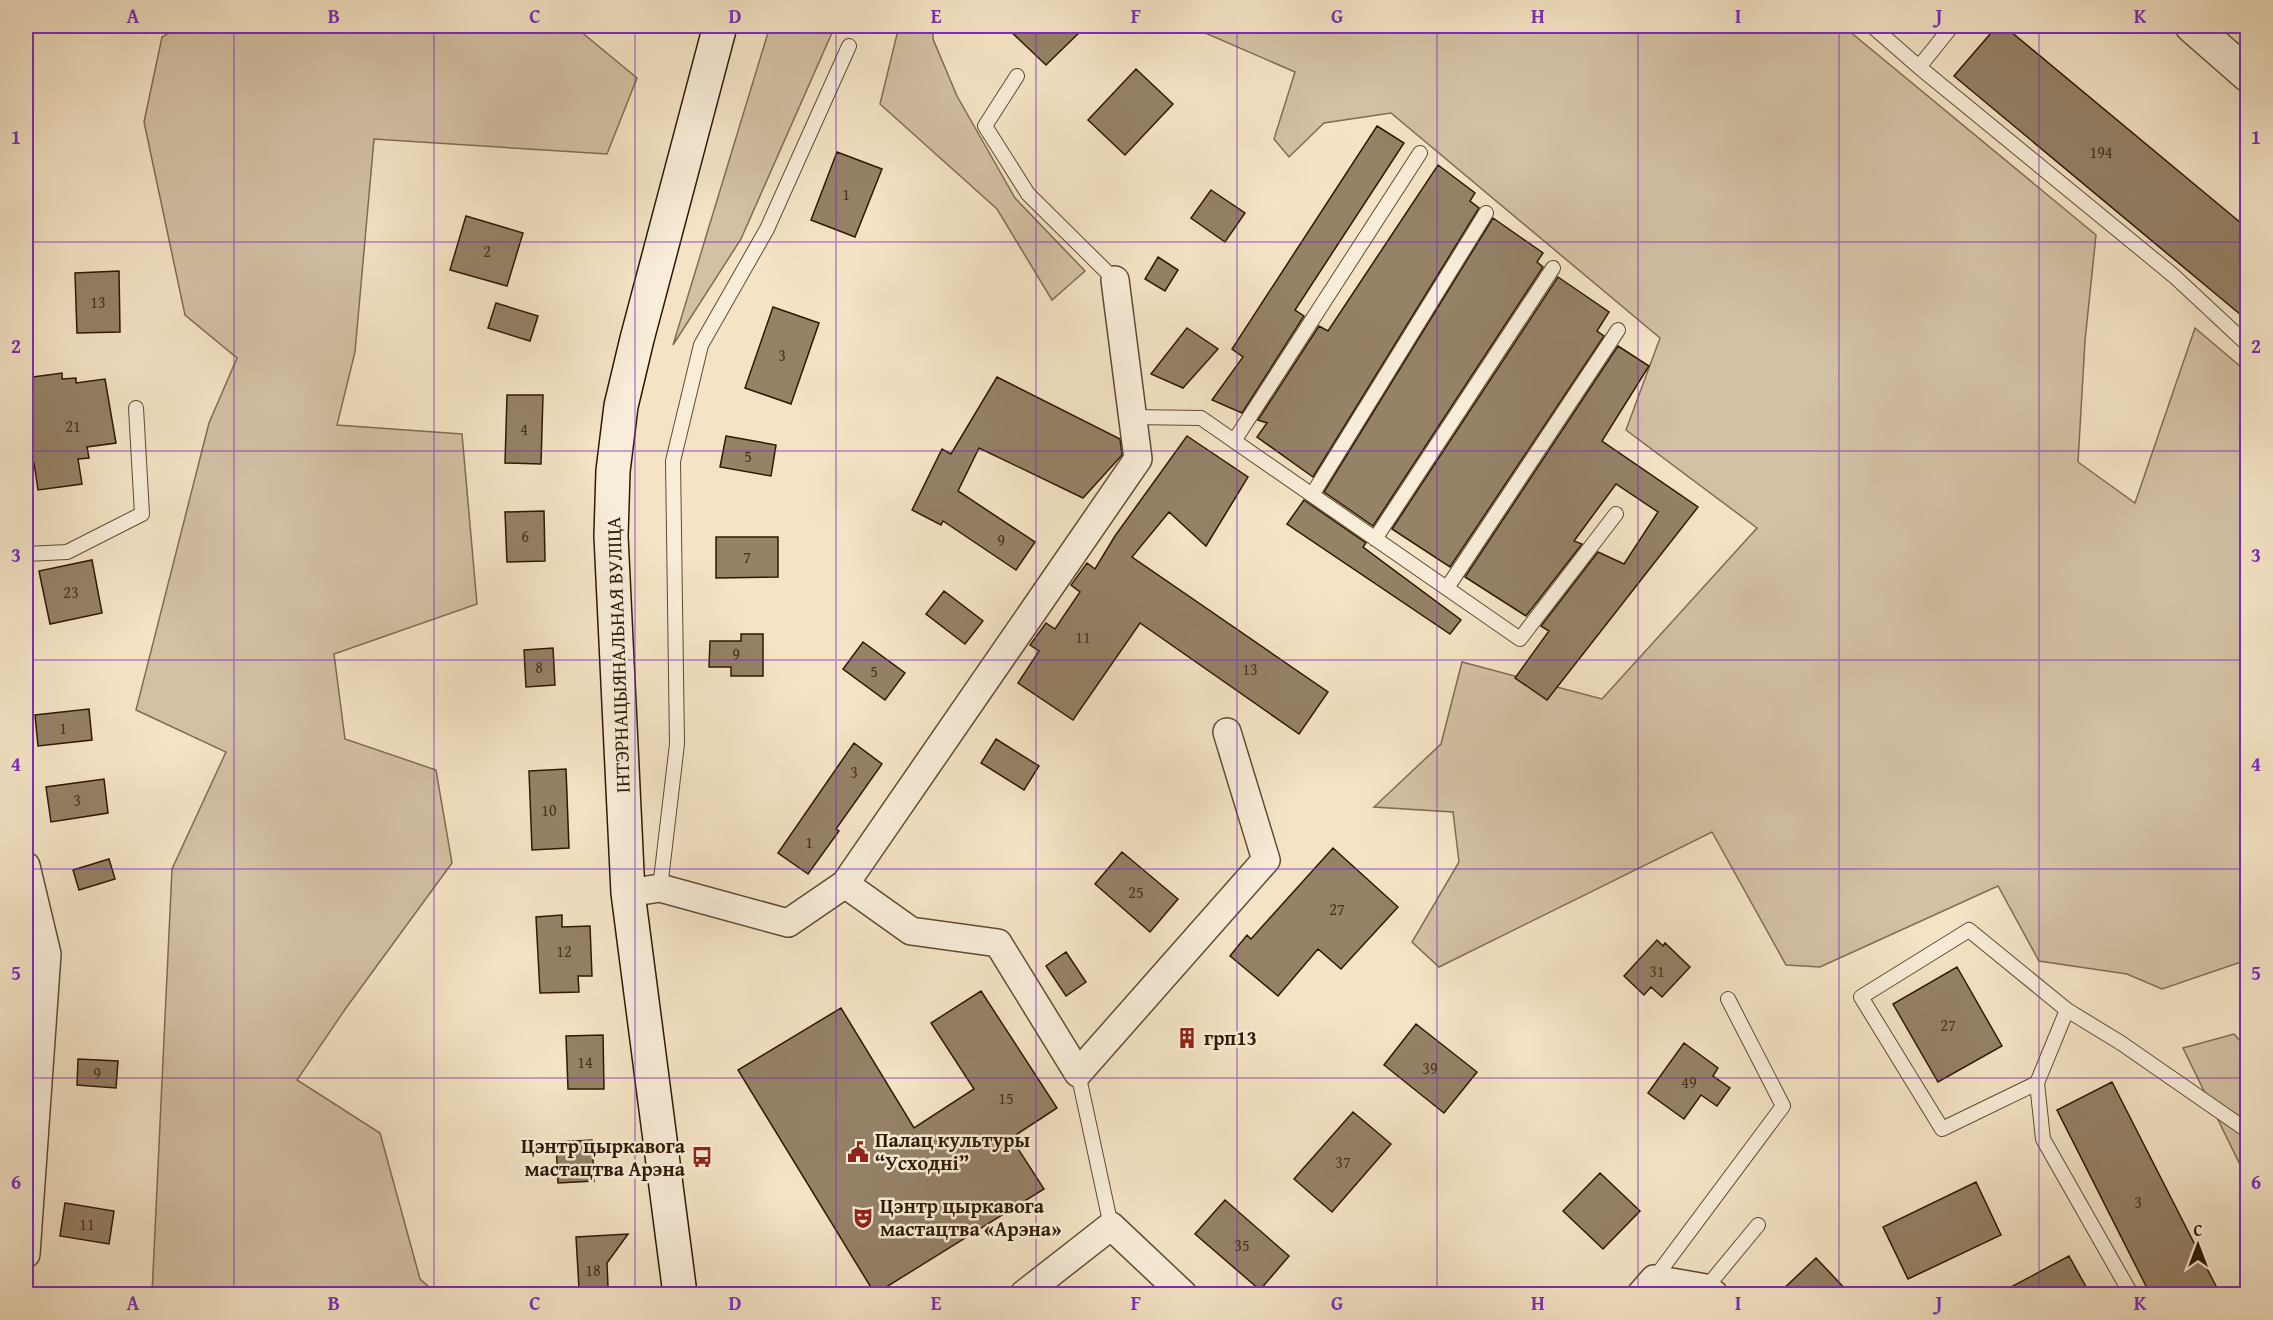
<svg xmlns="http://www.w3.org/2000/svg" width="2273" height="1320" viewBox="0 0 2273 1320" font-family="'Gentium Book Plus',serif">
<style>
.green{fill:#d3c1a4;stroke:#816c53;stroke-width:1.5}
.building{fill:#958267;stroke:#2f1802;stroke-width:1.5}
.lines{fill:none;stroke-linecap:round;stroke-linejoin:round}
.service-casing{stroke:#604b33;stroke-width:16}
.minor-casing{stroke:#604b33;stroke-width:30}
.tertiary-casing{stroke:#604b33;stroke-width:36}
.secondary-casing{stroke:#2f1802;stroke-width:36}
.service{stroke:#f8edd9;stroke-width:14}
.minor{stroke:#f8edd9;stroke-width:27}
.tertiary{stroke:#f8edd9;stroke-width:33}
.secondary{stroke:#f8edd9;stroke-width:33}
.grid{fill:none;stroke:#7b2cbf;stroke-width:1.5;stroke-opacity:0.55}
.labels{text-anchor:middle;stroke-width:5;stroke-linejoin:round;paint-order:stroke}
.number-label{font-size:16px;fill:#48321b}
.street-label{font-size:20px;fill:#2f1802;stroke:#f8edd9}
.poi-label{font-size:20px;font-weight:bold;fill:#2f1802;stroke:#f8edd9;text-anchor:start}
.neatline{fill:none;stroke:#7b2cbf;stroke-width:2}
.grid-label{font-size:20px;text-anchor:middle;font-weight:bold;fill:#7b2cbf}
</style>
<rect width="100%" height="100%" fill="#f4e4c5"/>
<filter id="stains"><feTurbulence type="fractalNoise" baseFrequency=".00333" numOctaves="4"/><feColorMatrix values="0 0 0 0 .2 0 0 0 0 .09 0 0 0 0 .02 0 0 0 .5 -.17"/></filter>
<radialGradient id="worn" r=".72"><stop offset=".6" stop-color="#630" stop-opacity="0"/><stop offset="1" stop-color="#630" stop-opacity=".3"/></radialGradient>
<path class="green" d="M181,26H574L637,78L607,154L374,139L355,352L337,425L462,434L477,604L334,654L345,739L436,770L452,863L346,1008L297,1080L380,1133L420,1279L437,1294H152L172,869L226,752L136,710L209,423L237,358L185,315L144,122L162,37Z
M770,26H835L741,239L673,345Z
M899,26H933V39L957,96L1015,198L1085,271L1052,300L997,209L880,104Z
M1210,26H1843L2096,235L2085,341L2078,462L2135,503L2195,328L2247,372V960L2162,989L2127,974L2039,961L1998,886L1820,967L1786,965L1712,832L1439,967L1412,942L1459,862L1453,812L1374,807L1441,744L1462,662L1602,699L1757,528L1626,430L1660,338L1391,113L1324,123L1289,157L1274,139L1295,72L1205,33Z
M2234,1034L2247,1049V1179L2183,1048Z"/>
<path class="building" d="M1005,26H1086L1046,65Z
M1997,26H2004L2247,228V320L1954,76Z
M1136,69L1173,104L1125,155L1088,120Z
M1377,126L1404,143L1295,310L1304,316L1242,413L1212,400L1243,357L1232,349Z
M837,152L882,169L855,237L811,220Z
M1438,165L1475,193L1470,201L1479,208L1313,477L1257,437L1267,423L1258,420L1319,326L1328,331Z
M1211,190L1245,213L1225,242L1191,218Z
M466,216L523,233L507,286L450,270Z
M1493,218L1543,253L1537,262L1543,267L1373,526L1324,492Z
M1158,257L1178,270L1165,291L1145,279Z
M119,271L120,332L77,333L75,273Z
M1558,277L1609,312L1597,331L1604,336L1450,567L1392,529Z
M496,303L538,316L530,341L488,328Z
M773,307L819,323L791,404L745,388Z
M1187,328L1218,349L1183,388L1151,374Z
M1618,346L1649,366L1602,441L1698,507L1547,700L1515,678L1549,631L1541,626L1598,552L1624,564L1658,512L1616,484L1574,541L1582,544L1526,616L1465,577Z
M62,373V379L76,378V383L105,379L116,443L87,447L89,458L78,459L82,484L38,490L34,463L26,465V378Z
M997,377L1120,439L1122,455L1083,498L979,448L958,491L1035,542L1016,570L943,521L941,525L912,510L942,449L951,454Z
M507,395H543L541,464L505,463Z
M726,436L776,445L771,476L720,467Z
M1187,436L1248,477L1206,546L1169,512L1132,557L1328,692L1299,734L1140,623L1073,720L1018,683L1039,651L1030,645L1046,623L1055,629L1080,592L1071,585L1087,563L1095,569L1115,536Z
M1304,500L1366,543L1363,547L1461,620L1450,634L1287,524Z
M544,511L545,561L507,562L505,512Z
M716,537H778V577L716,578Z
M92,560L102,613L50,624L39,571Z
M944,591L983,621L965,644L926,614Z
M741,634H763V676H731V667H709L710,641H741Z
M863,642L905,673L885,700L843,669Z
M553,648L555,685L526,687L524,650Z
M89,709L92,740L38,746L35,715Z
M996,739L1039,766L1024,790L981,763Z
M854,743L882,764L836,829L839,831L808,874L778,853Z
M566,769L569,848L532,850L529,771Z
M104,779L108,813L51,822L46,787Z
M1333,848L1398,907L1341,969L1318,949L1278,996L1230,956L1247,935L1251,939Z
M1122,852L1178,899L1150,932L1095,884Z
M109,859L115,879L79,890L73,870Z
M562,915V927L590,926L592,976H578L579,992L540,993L536,917Z
M1657,940L1663,946L1665,943L1690,967L1662,997L1651,987L1644,995L1624,976Z
M1066,952L1086,982L1066,996L1046,966Z
M1957,967L2002,1046L1938,1082L1893,1004Z
M981,991L1057,1108L1011,1138L1044,1189L875,1294L738,1070L841,1008L914,1128L974,1089L931,1023Z
M1416,1024L1477,1072L1444,1113L1384,1065Z
M603,1035L604,1089H568L566,1036Z
M1684,1043L1718,1068L1713,1076L1730,1088L1717,1106L1701,1095L1684,1119L1648,1093Z
M78,1059L118,1061L116,1088L77,1085Z
M2112,1082L2220,1294H2150L2057,1110Z
M1353,1112L1391,1144L1332,1212L1294,1179Z
M592,1140L594,1181L558,1183L556,1142Z
M1600,1173L1640,1211L1603,1249L1563,1211Z
M1976,1182L2001,1235L1908,1279L1883,1227Z
M1225,1200L1289,1256L1260,1290L1195,1234Z
M65,1203L114,1211L109,1244L60,1236Z
M628,1234L607,1263L608,1287L579,1288L576,1237Z
M2069,1256L2090,1294H1998Z
M1816,1258L1850,1294H1778Z"/>
<g class="lines">
<defs>
<path id="service" d="M1872,26L1919,67
M1952,26L1919,67L2174,276L2248,345
M1017,76L985,126L1028,194L1115,280
M1133,417L1201,418L1520,639L1616,514
M1234,441L1420,153
M1312,495L1486,213
M1375,539L1553,268
M26,554L67,552L142,514L136,408
M1447,588L1618,330
M660,888L677,744L673,461L701,345L767,229L849,46
M2067,1010L2037,1083L2043,1139L2131,1294
M1078,1073L1111,1226
M2037,1083L1942,1129L1861,997L1969,930L2067,1010L2121,1043L2248,1131
M1654,1279L1783,1106L1728,999
M1706,1288L1758,1225"/>
<path id="minor" d="M26,866L47,954L26,1254
M845,884L911,931L998,943L1078,1073L1266,860L1227,732
M628,893L660,888L788,923L845,884L1138,459L1115,280
M1024,1294L1111,1226L1183,1294
M1641,1294L1654,1279L1706,1288L1714,1294"/>
<path id="tertiary" d="M2192,26L2248,75"/>
<path id="secondary" d="M680,1294L628,893L611,536L613,471L621,406L637,339L720,26"/>
</defs>
<use href="#service" class="service-casing"/>
<use href="#minor" class="minor-casing"/>
<use href="#tertiary" class="tertiary-casing"/>
<use href="#secondary" class="secondary-casing"/>
<use href="#service" class="service"/>
<use href="#minor" class="minor"/>
<use href="#tertiary" class="tertiary"/>
<use href="#secondary" class="secondary"/>
</g>
<path class="grid" d="M234,26V1294M434,26V1294M635,26V1294M836,26V1294M1036,26V1294M1237,26V1294M1437,26V1294M1638,26V1294M1839,26V1294M2039,26V1294M26,242H2248M26,451H2248M26,660H2248M26,869H2248M26,1078H2248"/>
<defs>
<symbol id="building-bare" viewBox="-9 -9 18 18"><path d="M-4-6H4V6H1V3H-1V6H-4ZM-2.5-4.3h1.7v1.8h-1.7ZM.8-4.3h1.7v1.8H.8ZM-2.5-1h1.7V.8h-1.7ZM.8-1h1.7V.8H.8Z" fill="#8f2418" stroke="#f8edd9" stroke-width="2.5" paint-order="stroke"/></symbol>
<symbol id="civic-bare" viewBox="-9 -9 18 18"><path d="M-.6-6.5H3V-4.5H.6V-3L4-1V1h2V6H-6V1h2V-1L-.6-3ZM-1.2 2.5V6h2.4V2.5Z" fill="#8f2418" stroke="#f8edd9" stroke-width="2.5" paint-order="stroke"/></symbol>
<symbol id="bus-bare" viewBox="-9 -9 18 18"><path d="M-5-6H5V4H4V6H2V4H-2V6H-4V4H-5ZM-3.5-4V0h7V-4ZM-3.5 1.2v1.5H-2V1.2ZM2 1.2v1.5H3.5V1.2Z" fill="#8f2418" stroke="#f8edd9" stroke-width="2.5" paint-order="stroke"/></symbol>
<symbol id="theatre-bare" viewBox="-9 -9 18 18"><path d="M-5-5.5Q0-4 5-5.5V0Q5 5 0 6Q-5 5-5 0ZM-3.3-2.5H-1v1.5H-3.3ZM1-2.5H3.3v1.5H1ZM-2.8 1Q0 5.5 2.8 1Z" fill="#8f2418" stroke="#f8edd9" stroke-width="2.5" paint-order="stroke"/></symbol>
</defs>
<g fill-rule="evenodd">
<use href="#building-bare" x="1172" y="1023" width="30" height="30"/>
<use href="#civic-bare" x="843" y="1137" width="30" height="30"/>
<use href="#bus-bare" x="687" y="1142" width="30" height="30"/>
<use href="#theatre-bare" x="848" y="1203" width="30" height="30"/>
</g>
<g class="labels">
<g class="number-label">
<text x="2101" y="158">194</text>
<text x="846" y="200">1</text>
<text x="487" y="257">2</text>
<text x="98" y="308">13</text>
<text x="782" y="361">3</text>
<text x="73" y="432">21</text>
<text x="524" y="435">4</text>
<text x="748" y="462">5</text>
<text x="525" y="542">6</text>
<text x="1001" y="546">9</text>
<text x="747" y="563">7</text>
<text x="71" y="598">23</text>
<text x="1083" y="643">11</text>
<text x="736" y="660">9</text>
<text x="539" y="673">8</text>
<text x="1250" y="675">13</text>
<text x="874" y="677">5</text>
<text x="63" y="734">1</text>
<text x="854" y="778">3</text>
<text x="77" y="806">3</text>
<text x="549" y="816">10</text>
<text x="809" y="848">1</text>
<text x="1136" y="898">25</text>
<text x="1337" y="915">27</text>
<text x="564" y="957">12</text>
<text x="1657" y="977">31</text>
<text x="1948" y="1031">27</text>
<text x="585" y="1068">14</text>
<text x="1430" y="1074">39</text>
<text x="97" y="1079">9</text>
<text x="1689" y="1088">49</text>
<text x="1006" y="1104">15</text>
<text x="1343" y="1168">37</text>
<text x="2138" y="1208">3</text>
<text x="87" y="1230">11</text>
<text x="1242" y="1251">35</text>
<text x="593" y="1276">18</text>
</g>
<g class="street-label">
<text transform="translate(618 655) rotate(-92)" y="7">ІНТЭРНАЦЫЯНАЛЬНАЯ ВУЛІЦА</text>
</g>
<g class="poi-label">
<text x="1204" y="1045">грп13</text>
<text x="875" y="1147">Палац культуры<tspan x="875" dy="23">“Усходні”</tspan></text>
<text x="685" y="1153" text-anchor="end">Цэнтр цыркавога<tspan x="685" dy="23">мастацтва Арэна</tspan></text>
<text x="880" y="1213">Цэнтр цыркавога<tspan x="880" dy="23">мастацтва «Арэна»</tspan></text>
</g>
</g>
<rect width="2273" height="1320" fill="none" stroke="#f4e4c5" stroke-width="66"/>
<g transform="translate(2198 1245)" stroke="#f8edd9" stroke-width="4.5" paint-order="stroke">
<path d="M0-4.5L10 22L0 15L-10 22Z" fill="#2f1802"/>
<text y="-9" font-size="16" font-weight="bold" text-anchor="middle" fill="#2f1802">С</text>
</g>
<rect x="33" y="33" width="2207" height="1254" class="neatline"/>
<g class="grid-label">
<text x="133" y="23">A</text>
<text x="334" y="23">B</text>
<text x="535" y="23">C</text>
<text x="735" y="23">D</text>
<text x="936" y="23">E</text>
<text x="1136" y="23">F</text>
<text x="1337" y="23">G</text>
<text x="1538" y="23">H</text>
<text x="1738" y="23">I</text>
<text x="1939" y="23">J</text>
<text x="2140" y="23">K</text>
<text x="16" y="144">1</text>
<text x="2256" y="144">1</text>
<text x="16" y="353">2</text>
<text x="2256" y="353">2</text>
<text x="16" y="562">3</text>
<text x="2256" y="562">3</text>
<text x="16" y="771">4</text>
<text x="2256" y="771">4</text>
<text x="16" y="980">5</text>
<text x="2256" y="980">5</text>
<text x="16" y="1189">6</text>
<text x="2256" y="1189">6</text>
<text x="133" y="1310">A</text>
<text x="334" y="1310">B</text>
<text x="535" y="1310">C</text>
<text x="735" y="1310">D</text>
<text x="936" y="1310">E</text>
<text x="1136" y="1310">F</text>
<text x="1337" y="1310">G</text>
<text x="1538" y="1310">H</text>
<text x="1738" y="1310">I</text>
<text x="1939" y="1310">J</text>
<text x="2140" y="1310">K</text>
</g>
<rect width="100%" height="100%" filter="url(#stains)"/>
<rect width="100%" height="100%" fill="url(#worn)"/>
</svg>
